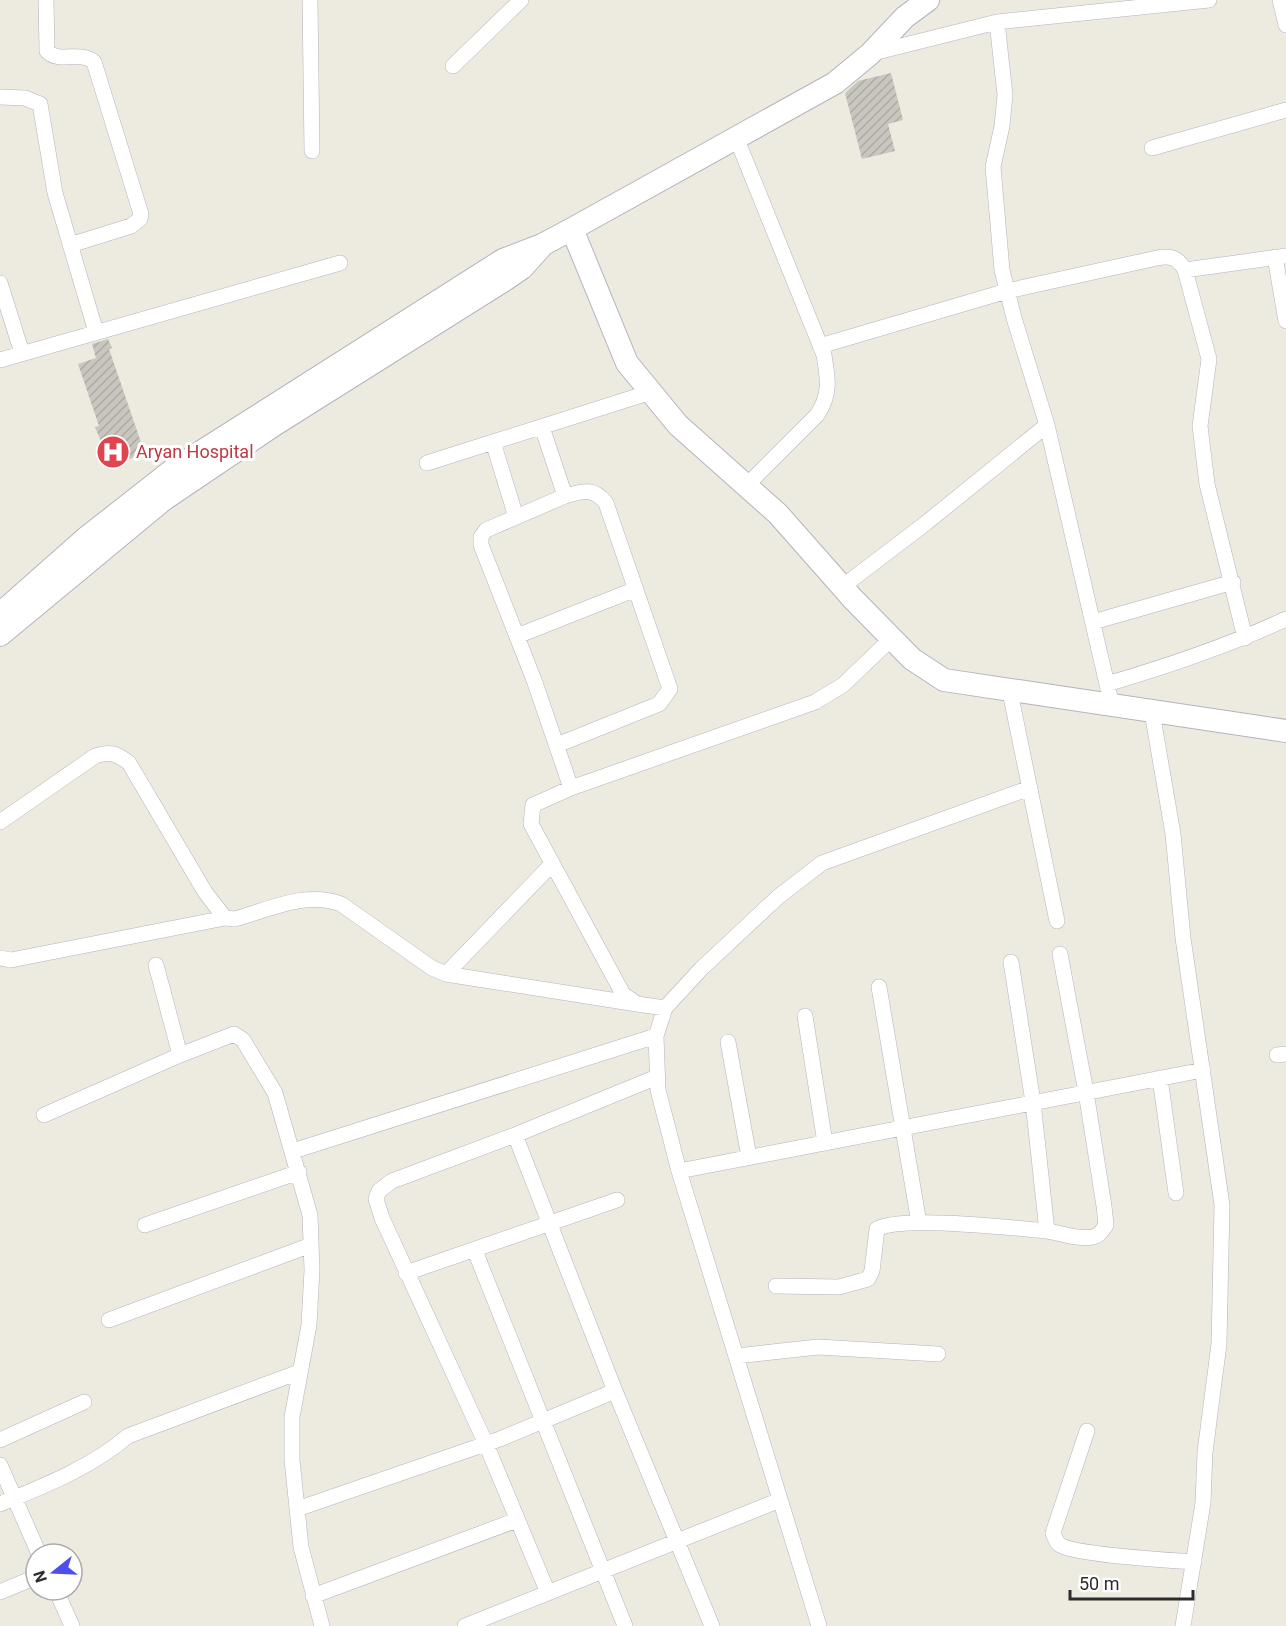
<svg xmlns="http://www.w3.org/2000/svg" width="1286" height="1626" viewBox="0 0 1286 1626" font-family="Roboto,sans-serif">
<style>
.building{fill:url(#building-hatch)}
.lines{fill:none;stroke-linecap:round;stroke-linejoin:round}
.street-casing{stroke:#b3b3be;stroke-width:16}
.secondary-casing{stroke:#b3b3be;stroke-width:24}
.street{stroke:#fff;stroke-width:15}
.secondary{stroke:#fff;stroke-width:22}
.labels{text-anchor:middle;stroke-width:6;stroke-linejoin:round;paint-order:stroke}
.health-label{font-size:18px;fill:#be3a42;stroke:#fff;text-anchor:start}
</style>
<defs>
<pattern id="building-hatch" width="6" height="6" patternUnits="userSpaceOnUse" patternTransform="scale(1.5)"><rect width="6" height="6" fill="#c9c6bf"/><path d="M-1 1l2-2M0 6l6-6M5 7l2-2" fill="none" stroke="#adaaa4"/></pattern>
</defs>
<rect width="100%" height="100%" fill="#edeae0"/>
<path class="building" d="M891,73L903,120L888,124L895,151L862,159L845,93L858,81Z
M108,339L112,348L109,349L145,454L111,465L95,427L99,426L78,364L96,358L92,344Z"/>
<g class="lines">
<defs>
<path id="street" d="M46,0L47,51C59,64 81,50 94,62L141,214L140,219L131,226L70,245
M310,0L312,151
M1280,0L1286,25
M997,22L1005,95L1002,126L993,167L1002,270L1014,318L1047,425L1112,706
M873,53L997,22L1209,0
M453,66L521,0
M0,97L25,98L40,104L55,193L96,332
M736,137L824,355C828,378 831,395 817,415L746,486
M1152,148L1286,110
M1275,257L1286,321
M1185,270L1286,256
M0,283L22,353
M820,346L1007,291L1157,258C1171,255 1178,258 1185,270L1209,359L1200,426L1207,484L1245,638
M0,360L340,263
M542,427L565,496L486,530L481,537V545L534,680L571,788
M493,442L516,517
M427,463L651,392
M842,587L926,523L1047,425
M1093,622L1233,582
M517,636L636,589
M1107,684C1168,666 1228,646 1286,619
M1010,692L1057,921
M1152,712L1173,834L1183,938L1222,1205L1219,1344L1205,1452L1203,1503L1183,1626
M557,745L659,704L670,689L606,503C594,487 583,491 565,496
M0,822L95,756C110,751 116,753 129,763L205,892L225,918L235,919C270,909 306,891 341,904L432,968L446,974L637,1004
M0,958L11,960L225,918
M1011,962L1033,1102L1047,1231
M156,965L180,1055
M446,974L552,864
M879,987L919,1223
M665,1008L637,1004L623,994L531,824L533,805L571,788L815,702L843,685L892,638
M805,1016L825,1143
M728,1042L749,1157
M1277,1055L1286,1054
M1160,1078L1176,1193
M44,1115L180,1055L234,1034L243,1040L275,1093L310,1215L312,1270L309,1325L292,1417V1460L301,1547L322,1626
M515,1135L615,1391L712,1626
M293,1151L656,1036
M679,1171L1203,1070
M145,1225L299,1172
M475,1251L625,1626
M406,1273L617,1200
M776,1286L839,1287L868,1279L872,1271L877,1229C900,1215 1015,1228 1047,1231C1061,1233 1079,1240 1093,1237C1100,1235 1102,1231 1106,1225L1104,1206L1086,1092L1060,954
M109,1320L311,1245
M736,1356L818,1347L938,1354
M1087,1431L1053,1533C1055,1538 1056,1542 1060,1545C1076,1555 1169,1560 1194,1562
M0,1440L84,1402
M0,1465L39,1554
M0,1504C44,1486 92,1467 128,1436L299,1372
M297,1509L500,1439L615,1391
M56,1590L72,1626
M0,1592L36,1577
M548,1593L486,1444L382,1218L376,1199L379,1191L392,1181L515,1135L657,1077
M313,1596L517,1520
M465,1626L780,1500
M819,1626L679,1171L658,1090L656,1036L665,1008L701,969L778,897L822,863L1030,788"/>
<path id="secondary" d="M572,229L627,363L678,425L778,514L853,599L912,659L944,680L1286,731
M0,614L86,538L174,469L503,260L542,245L572,229L835,83L870,54L905,17L928,0
M0,635L163,500L274,425L506,279L522,268L541,247"/>
</defs>
<use href="#street" class="street-casing"/>
<use href="#secondary" class="secondary-casing"/>
<use href="#street" class="street"/>
<use href="#secondary" class="secondary"/>
</g>
<defs>
<symbol id="hospital-disc" viewBox="-11 -11 22 22"><circle r="9.5" fill="#e0444e" stroke="#fff"/><path d="M-5-5h3v3.5h4V-5h3V5h-3V1.5h-4V5h-3Z" fill="#fff"/></symbol>
</defs>
<g fill-rule="evenodd">
<use href="#hospital-disc" x="94" y="433" width="38" height="38"/>
</g>
<g class="labels">
<g class="health-label">
<text x="136" y="458">Aryan Hospital</text>
</g>
</g>
<g transform="translate(54 1572) rotate(252)"><circle r="28" fill="#ffffff" stroke="#ababab" stroke-width="1.5"/>
<path d="M0-4.5L10 22L0 15L-10 22Z" fill="#4f4ded"/>
<text y="-9" font-size="16" font-weight="bold" text-anchor="middle" fill="#2c2c2c">N</text>
</g>
<path d="M1070 1590v9h123v-9" fill="none" stroke="#2c2c2c" stroke-width="3"/>
<text x="1079" y="1590" font-size="18" fill="#2c2c2c" stroke="#ffffff" stroke-width="4.5" paint-order="stroke">50 m</text>
</svg>
